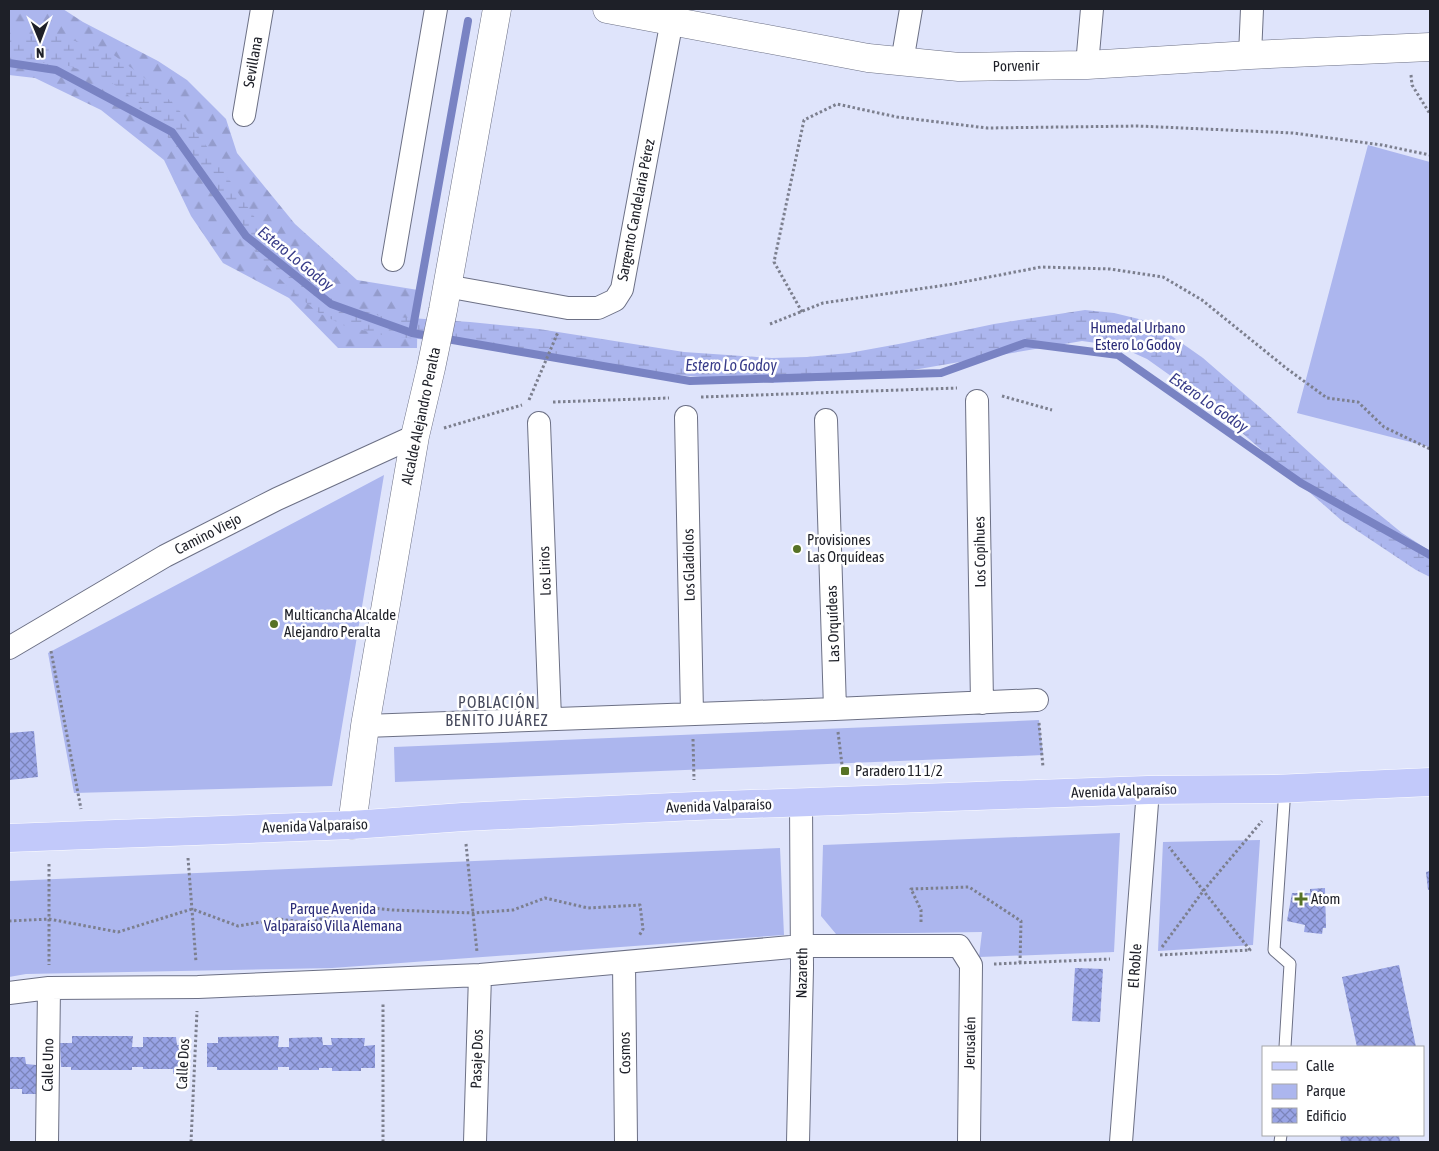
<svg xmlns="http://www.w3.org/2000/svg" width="1439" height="1151" viewBox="0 0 1439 1151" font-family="'Asap Condensed',sans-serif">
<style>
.forest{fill:url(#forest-firs)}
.wetland{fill:url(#wetland-marsh)}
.park{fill:#acb6ee}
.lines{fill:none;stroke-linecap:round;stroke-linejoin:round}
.stream{stroke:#7983c3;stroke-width:8}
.building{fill:url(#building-cross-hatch)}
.lane-casing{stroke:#6c7085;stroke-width:13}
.street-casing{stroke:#6c7085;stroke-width:24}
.secondary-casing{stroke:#6c7085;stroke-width:29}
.primary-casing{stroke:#fff;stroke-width:29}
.path{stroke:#7c7f8e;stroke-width:3;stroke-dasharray:2.5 2.5;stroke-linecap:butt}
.lane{stroke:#fff;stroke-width:11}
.street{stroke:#fff;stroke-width:22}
.secondary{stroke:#fff;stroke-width:28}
.primary{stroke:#c2c9fa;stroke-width:28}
.poi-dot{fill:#577226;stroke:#fff;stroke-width:2}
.labels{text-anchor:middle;stroke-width:5;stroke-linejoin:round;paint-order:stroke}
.street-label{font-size:15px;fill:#1e2028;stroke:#fff}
.park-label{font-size:15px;fill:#2c2d79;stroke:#fff}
.poi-label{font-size:15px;fill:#1e2028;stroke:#fff;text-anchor:start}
.water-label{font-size:16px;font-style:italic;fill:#383c89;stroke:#fff}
.neighbourhood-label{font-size:16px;letter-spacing:1px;fill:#46495c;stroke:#fff}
</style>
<defs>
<pattern id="forest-firs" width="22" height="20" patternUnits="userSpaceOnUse" patternTransform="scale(1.25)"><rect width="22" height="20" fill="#acb6ee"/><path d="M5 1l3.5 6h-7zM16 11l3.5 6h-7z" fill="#949ccc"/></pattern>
<pattern id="wetland-marsh" width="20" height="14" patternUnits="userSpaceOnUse" patternTransform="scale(1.25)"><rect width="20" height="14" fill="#acb6ee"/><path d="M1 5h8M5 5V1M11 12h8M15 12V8" fill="none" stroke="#949ccc"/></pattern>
<pattern id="building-cross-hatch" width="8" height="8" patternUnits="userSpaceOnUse" patternTransform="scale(1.25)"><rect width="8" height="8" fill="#98a3e5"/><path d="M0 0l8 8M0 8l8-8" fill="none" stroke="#7b84ba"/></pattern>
</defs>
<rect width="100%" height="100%" fill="#dfe4fb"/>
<path class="forest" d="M9,9H63L83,22L158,61L187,80L226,119L237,153L295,224L357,280L418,290L417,348H338L289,298L223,263L191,216L164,160L101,110L35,78L9,75Z"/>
<path class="wetland" d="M9,34L55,36L87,44L111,53L141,75L175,105L199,135L274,246L303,276L332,297L355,308L380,316L470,322L539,329L684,352L772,358L807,357L849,353L904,343L994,324L1085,310L1114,313L1143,320L1166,332L1203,358L1265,412L1358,497L1402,533L1430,551V577L1416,570L1341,520L1215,409L1185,386L1147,359L1127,350L1104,344L1082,341L878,376L839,380L772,383L665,374L522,349L387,336L345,326L319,313L294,293L277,276L252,248L229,215L173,143L137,103L122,90L103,77L69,66L28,61H9Z"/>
<path class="park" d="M1368,145L1430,162V447L1297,413Z
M384,475L332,786L74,793L48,653Z
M1039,720L1043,755L395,782L394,747Z
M1120,833L1114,952L979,957L982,932L836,934L821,916L823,845Z
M1260,840L1253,945L1158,951L1163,842Z
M780,848L784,935L332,968L26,974L9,977V881Z"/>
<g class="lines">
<path class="stream" d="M9,63L56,70L172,132L246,236L331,304L412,333L690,381L941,373L1025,343L1118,355L1301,483L1430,555
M412,333L468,21"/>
</g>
<path class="building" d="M34,731L38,777L9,780V733Z
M1430,871V890H1428L1426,872Z
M1325,888L1326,928H1323L1322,934L1304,932L1305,925L1287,921L1292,893H1310V889Z
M1399,965L1416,1047H1357L1342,977Z
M1075,968L1103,969L1100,1022L1072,1021Z
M72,1036H133L132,1047H143V1037H176L177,1045H187L188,1074H173V1069H143V1067H132V1070H71V1067H61L60,1043H72Z
M279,1036L278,1047H289V1038L322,1037L323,1045H332L331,1038H365L364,1046L375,1045V1068H361V1071H332V1068H319V1070H289V1067H278V1070H217V1067H207V1043H218V1037Z
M9,1057H25L26,1064L36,1065L37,1094H22V1089H9Z
M1340,1135H1399L1400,1142H1341Z"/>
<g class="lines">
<defs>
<path id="lane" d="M1285,788L1274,950L1290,964L1285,1047
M1280,1142L1281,1135"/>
<path id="street" d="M1250,55L1252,9
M902,62L911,9
M1087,65L1092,9
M244,115L262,9
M393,260L436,9
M446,286L568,308H598L615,300L622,289L674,9
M977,401L982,703
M686,417L692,713
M826,420L835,709
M539,423L550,719
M9,648L165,556L277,499L415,436
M365,726L835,709L1037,700
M624,963L626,1142
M9,993L49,988L198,987L480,975L802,946H959L971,965L969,1142
M47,1142L49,988
M475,1142L480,975
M798,1142L802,968L801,803
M1121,1142L1148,790"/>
<path id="secondary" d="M607,9L868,58L959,67L1087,65L1250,55L1430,47
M352,825L365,726L415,436L431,368L443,310L497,9"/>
<path id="primary" d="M9,838L352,825L463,817L695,806L1148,790L1275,789L1430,782"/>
</defs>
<use href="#lane" class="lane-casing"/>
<use href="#street" class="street-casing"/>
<use href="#secondary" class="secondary-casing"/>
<use href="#primary" class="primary-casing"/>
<path class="path" d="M1411,75L1412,85L1430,114
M802,312L774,262L804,120L837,104L897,117L987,128L1138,126L1293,133L1382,145L1430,155
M770,324L823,303L953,284L1041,267L1110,269L1163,277L1202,300L1286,368L1327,398L1358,402L1384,427L1430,449
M1002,396L1052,410
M701,397L957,388
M529,400L558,332
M553,402L669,398
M444,428L522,405
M51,651L81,809
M1039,723L1043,767
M838,732L843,773
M693,739L694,780
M466,844L477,952
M188,858L196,962
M49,864V965
M9,921L49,919L118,932L192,909L238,926L278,919L311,923L353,906L392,910L473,913L513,910L545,898L588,908L640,905L643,929L639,936
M921,922V910L911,889L969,887L1021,921L1020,963
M1162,947L1204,890L1262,821
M1160,955L1250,950L1169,847
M994,964L1110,959
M191,1142L197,1011
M383,1142V1003"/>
<use href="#lane" class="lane"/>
<use href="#street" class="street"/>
<use href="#secondary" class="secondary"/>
<use href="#primary" class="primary"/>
</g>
<g class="poi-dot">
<circle cx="797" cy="549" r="5"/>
<circle cx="274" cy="624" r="5"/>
<rect x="840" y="766" width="10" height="10" rx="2.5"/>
<path d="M1298.5 891.5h5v5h5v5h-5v5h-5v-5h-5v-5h5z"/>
</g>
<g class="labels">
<g class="street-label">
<text transform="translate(253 62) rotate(-80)" y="5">Sevillana</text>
<text transform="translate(1016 66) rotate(-1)" y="5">Porvenir</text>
<text transform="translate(636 210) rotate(-79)" y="5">Sargento Candelaria Pérez</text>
<text transform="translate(421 416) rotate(-78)" y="5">Alcalde Alejandro Peralta</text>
<text transform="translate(208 534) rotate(-27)" y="5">Camino Viejo</text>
<text transform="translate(980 552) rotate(-91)" y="5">Los Copihues</text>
<text transform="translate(689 565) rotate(-91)" y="5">Los Gladiolos</text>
<text transform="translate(545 571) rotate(-92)" y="5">Los Lirios</text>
<text transform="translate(833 624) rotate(-92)" y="5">Las Orquídeas</text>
<text transform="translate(1124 791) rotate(-2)" y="5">Avenida Valparaíso</text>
<text transform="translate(719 806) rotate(-2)" y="5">Avenida Valparaíso</text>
<text transform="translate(315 826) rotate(-2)" y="5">Avenida Valparaíso</text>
<text transform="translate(1135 966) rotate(-86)" y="5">El Roble</text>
<text transform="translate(802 973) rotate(-89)" y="5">Nazareth</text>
<text transform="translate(970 1043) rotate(-89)" y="5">Jerusalén</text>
<text transform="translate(625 1053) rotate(-91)" y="5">Cosmos</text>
<text transform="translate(477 1059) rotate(-88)" y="5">Pasaje Dos</text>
<text transform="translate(183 1064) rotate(-87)" y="5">Calle Dos</text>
<text transform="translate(48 1065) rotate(-89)" y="5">Calle Uno</text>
</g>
<g class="park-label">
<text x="1138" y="333">Humedal Urbano<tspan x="1138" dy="17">Estero Lo Godoy</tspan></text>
<text x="333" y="914">Parque Avenida<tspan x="333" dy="17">Valparaíso Villa Alemana</tspan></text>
</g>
<g class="poi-label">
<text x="807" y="545">Provisiones<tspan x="807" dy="17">Las Orquídeas</tspan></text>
<text x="284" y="620">Multicancha Alcalde<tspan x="284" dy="17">Alejandro Peralta</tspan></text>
<text x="855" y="776">Paradero 11 1/2</text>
<text x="1311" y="904">Atom</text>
</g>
<g class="water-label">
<text transform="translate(296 258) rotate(39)" y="6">Estero Lo Godoy</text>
<text x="731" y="371">Estero Lo Godoy</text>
<text transform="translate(1209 402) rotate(35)" y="6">Estero Lo Godoy</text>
</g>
<g class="neighbourhood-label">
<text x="497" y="708">POBLACIÓN<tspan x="497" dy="18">BENITO JUÁREZ</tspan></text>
</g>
</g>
<rect width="1439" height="1151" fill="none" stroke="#1e2028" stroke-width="20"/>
<rect x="1262" y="1046" width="162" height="90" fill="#ffffff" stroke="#a5a6a9"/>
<rect x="1272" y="1062" width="25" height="8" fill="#c2c9fa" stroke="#a5a6a9"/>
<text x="1306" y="1071" font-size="15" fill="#1e2028">Calle</text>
<rect x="1272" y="1084" width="25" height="15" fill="#acb6ee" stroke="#a5a6a9"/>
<text x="1306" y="1096" font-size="15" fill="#1e2028">Parque</text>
<rect x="1272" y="1108" width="25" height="15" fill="url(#building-cross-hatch)" stroke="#a5a6a9"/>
<text x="1306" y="1121" font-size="15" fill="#1e2028">Edificio</text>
<g transform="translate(40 40) rotate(179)" stroke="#ffffff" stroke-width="4" paint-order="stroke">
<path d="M0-4L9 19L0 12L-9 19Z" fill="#1e2028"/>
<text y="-8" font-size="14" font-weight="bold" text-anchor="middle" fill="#1e2028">N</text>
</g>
</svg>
